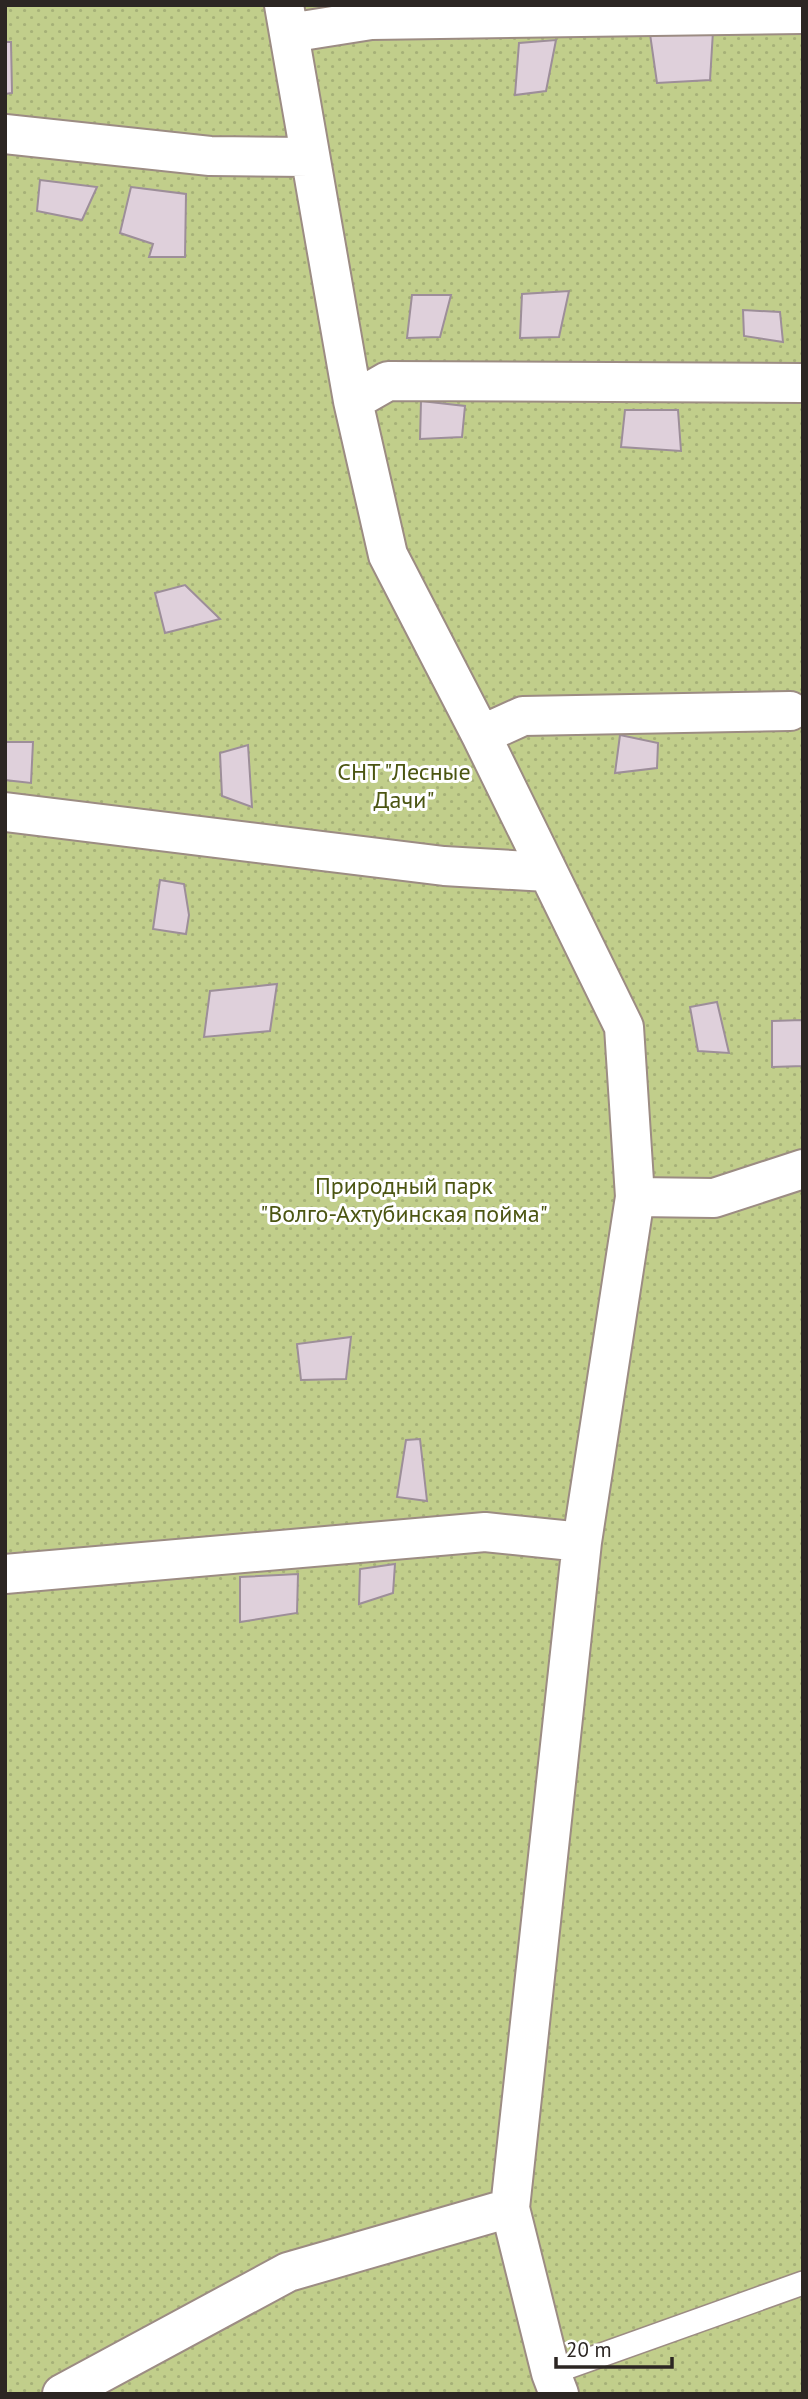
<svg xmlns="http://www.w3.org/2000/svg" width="808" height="2399" viewBox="0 0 808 2399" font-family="'PT Sans',sans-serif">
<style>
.park{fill:url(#park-dots)}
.building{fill:#dfd0db;stroke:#9d8e99;stroke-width:2}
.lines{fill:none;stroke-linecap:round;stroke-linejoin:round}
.lane-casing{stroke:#9c8c83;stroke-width:26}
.street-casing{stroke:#9c8c83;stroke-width:42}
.lane{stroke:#fff;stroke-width:23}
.street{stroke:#fff;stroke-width:38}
.labels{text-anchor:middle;stroke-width:6;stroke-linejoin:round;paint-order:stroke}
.park-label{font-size:24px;fill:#4b5512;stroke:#fff}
</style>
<defs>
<pattern id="park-dots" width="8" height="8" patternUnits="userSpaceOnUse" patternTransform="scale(1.75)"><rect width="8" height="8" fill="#c1ce8b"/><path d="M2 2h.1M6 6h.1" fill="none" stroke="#a6b178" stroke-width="1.8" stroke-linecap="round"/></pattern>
</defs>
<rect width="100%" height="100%" fill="#f9e7de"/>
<path class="park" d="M5,5H803V2394H5Z"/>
<path class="building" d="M714,15L710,80L657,83L650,34Z
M556,40L546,91L515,95L519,43Z
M5,42H11L12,93L5,94Z
M40,180L97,187L82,220L37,211Z
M131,187L186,194L185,257H149L153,244L120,233Z
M569,291L559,337L520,338L522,294Z
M412,295H451L440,337L407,338Z
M743,310L780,312L783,342L744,336Z
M421,401L465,406L462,437L420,439Z
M625,410H678L681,451L621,447Z
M185,585L220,619L165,633L155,593Z
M620,735L658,743L657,768L615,773Z
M5,742H33L31,783L5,780Z
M248,745L252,807L222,796L220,753Z
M160,880L184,884L189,915L186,934L153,929Z
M277,984L270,1031L204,1037L210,991Z
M717,1002L729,1053L698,1051L690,1007Z
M802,1020L803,1066L772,1067V1021Z
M351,1337L346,1379L301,1380L297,1344Z
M420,1439L427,1501L397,1497L406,1440Z
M395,1564L393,1593L359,1604L360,1569Z
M298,1574L297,1613L240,1622V1577Z"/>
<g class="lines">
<defs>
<path id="lane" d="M551,2373L803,2283"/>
<path id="street" d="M284,5L353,401L388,555L481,735L624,1027L635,1197L582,1542L510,2208L551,2373L559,2394
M289,33L371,20L803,14
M5,134L210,156L309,157
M353,401L388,381L803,383
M481,735L523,716L790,711
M5,812L444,866L547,872
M635,1197L714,1198L803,1169
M5,1574L485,1532L582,1542
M62,2394L288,2272L510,2208"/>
</defs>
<use href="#lane" class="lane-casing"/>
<use href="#street" class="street-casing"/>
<use href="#lane" class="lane"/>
<use href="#street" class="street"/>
</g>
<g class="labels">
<g class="park-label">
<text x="404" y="780">СНТ "Лесные<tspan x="404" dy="28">Дачи"</tspan></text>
<text x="404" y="1194">Природный парк<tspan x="404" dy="28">"Волго-Ахтубинская пойма"</tspan></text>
</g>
</g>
<rect width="808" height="2399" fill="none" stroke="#2c2623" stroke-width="14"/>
<path d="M556 2357v10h116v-10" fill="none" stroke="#2c2623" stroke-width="3.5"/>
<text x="566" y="2357" font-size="21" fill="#2c2623" stroke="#ffffff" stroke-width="5" paint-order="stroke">20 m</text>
</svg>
